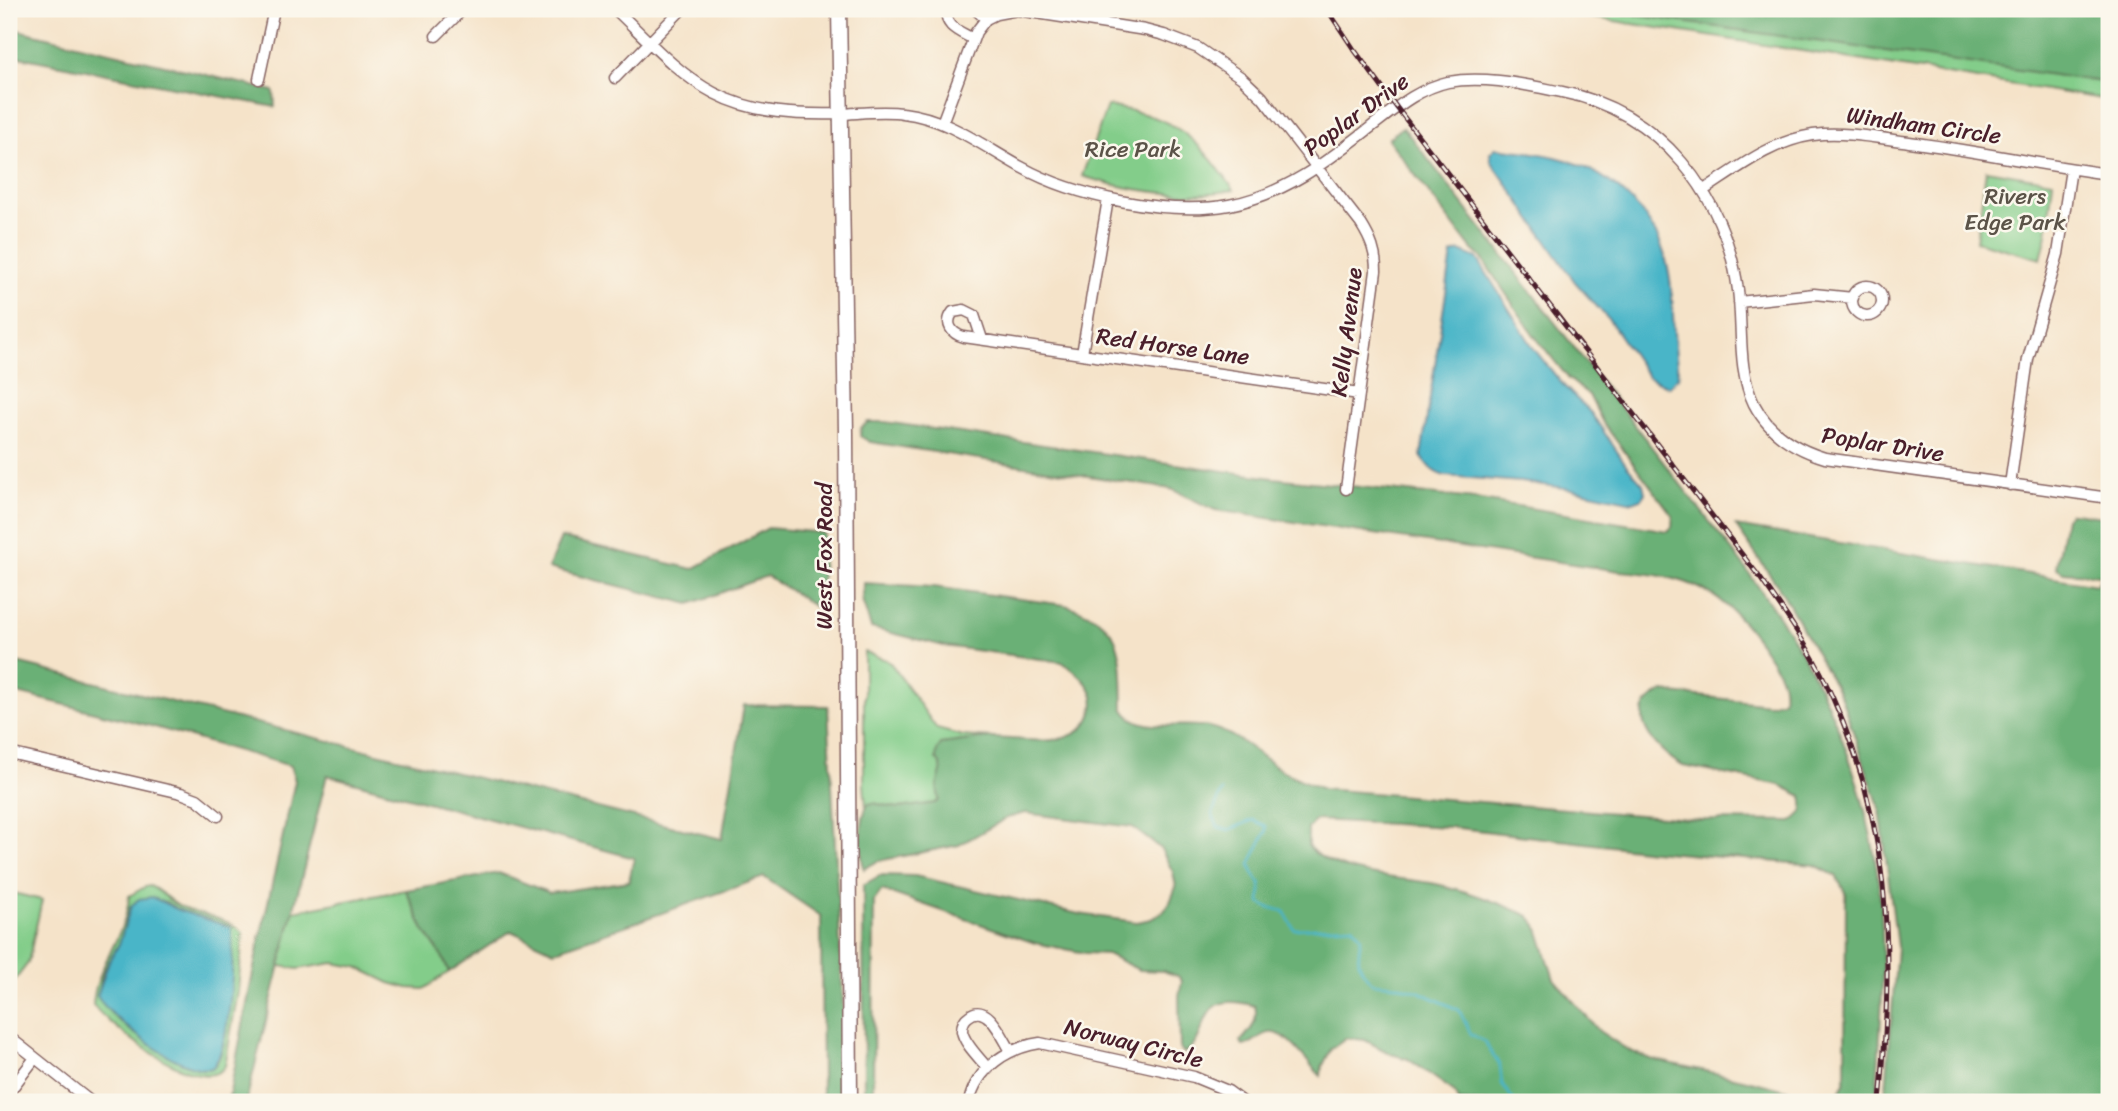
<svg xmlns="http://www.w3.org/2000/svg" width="2118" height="1111" viewBox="0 0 2118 1111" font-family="Sriracha,sans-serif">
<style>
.green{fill:#83cd8a;stroke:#66765a;stroke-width:2;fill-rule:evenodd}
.forest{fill:#6ab076;stroke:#5a6850;stroke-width:2;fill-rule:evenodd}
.water{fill:#4ab5c8;stroke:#4a6a7a;stroke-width:2}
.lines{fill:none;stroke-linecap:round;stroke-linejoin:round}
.stream{stroke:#4ab5c8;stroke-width:2.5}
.minor-casing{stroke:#866462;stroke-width:13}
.tertiary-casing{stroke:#866462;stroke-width:17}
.minor{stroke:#fff;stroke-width:10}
.tertiary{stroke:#fff;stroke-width:14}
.rail-casing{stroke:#4a1f2b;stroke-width:5}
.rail{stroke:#fbf7ec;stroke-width:2.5;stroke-dasharray:8;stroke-linecap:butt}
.labels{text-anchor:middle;stroke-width:5;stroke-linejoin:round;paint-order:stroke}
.street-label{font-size:23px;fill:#4a1f2b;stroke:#fbf7ec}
.park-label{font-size:23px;fill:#5b5348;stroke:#fbf7ec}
</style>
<rect width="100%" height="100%" fill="#fbf7ec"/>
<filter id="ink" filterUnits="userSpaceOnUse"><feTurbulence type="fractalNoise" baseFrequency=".0143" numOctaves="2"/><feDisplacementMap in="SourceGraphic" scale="14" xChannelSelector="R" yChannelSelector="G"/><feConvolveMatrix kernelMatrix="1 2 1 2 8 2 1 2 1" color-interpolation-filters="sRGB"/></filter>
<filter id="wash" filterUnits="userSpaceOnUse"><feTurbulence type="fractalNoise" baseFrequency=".00686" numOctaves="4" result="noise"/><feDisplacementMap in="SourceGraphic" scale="28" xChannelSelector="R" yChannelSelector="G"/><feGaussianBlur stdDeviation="1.57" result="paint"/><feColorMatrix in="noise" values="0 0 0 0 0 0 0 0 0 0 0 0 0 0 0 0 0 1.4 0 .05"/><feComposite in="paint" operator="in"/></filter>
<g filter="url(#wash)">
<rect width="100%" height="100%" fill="#f5e3c9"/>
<path class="green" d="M1524,9H2109V100L1564,13Z
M1107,106C1176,117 1195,135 1234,190C1184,199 1130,191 1082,176Z
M1986,170L2053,181L2047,234L2041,259L1976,241Z
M864,652L886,660L892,665L937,729L963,736L993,738L941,744L942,770L937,785L939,800L935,804L899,808L873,803L866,807L864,785Z
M150,886C161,891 167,899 177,905C200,918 223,914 243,933L238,991L225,1066C204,1100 109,1026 93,1005C95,966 127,935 129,896L145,887ZM165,902L181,911L226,925L232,934C232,959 231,1049 214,1066C197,1082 121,1026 109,1011C105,1007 102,997 101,991C97,974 114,957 120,942C124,930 128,918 131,906Z
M406,890L424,930L443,958L449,972L424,989L408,988L390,983L357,967L333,963L298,969L280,966L293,911Z
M9,892L42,900L28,963L9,988Z"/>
<path class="forest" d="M1590,9H2109V83Z
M9,28L274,91L275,107L9,55Z
M1403,127L1744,566C1769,603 1796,639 1815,678C1849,745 1873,821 1880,896C1886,964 1880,1034 1876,1102H1458L1457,1096L1452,1090L1408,1059L1391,1054L1365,1040L1347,1038L1331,1049L1322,1067L1321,1076C1308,1065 1288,1030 1269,1033C1258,1035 1253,1045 1243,1046L1241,1041C1251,1030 1259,1021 1255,1006C1192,987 1213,1039 1184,1053L1180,1048L1179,996L1182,981L1178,976L1163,971L1139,970L1107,954L1085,953L1035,943L882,890L874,901L873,1102H864L863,885L881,875L915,876L1079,914L1137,922L1151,919L1164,911L1170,902L1176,887L1173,872L1161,849L1132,827L1025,813L1007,818L959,845L878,861L864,869C860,852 859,819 868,804L873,803L899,808L935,803L939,800C938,794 937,787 938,782C941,771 945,768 936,759L937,751L941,744C959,742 977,738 995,738C1027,739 1084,752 1093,708C1098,689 1077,672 1062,662L944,646L871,628L862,600L864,583L934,587L1065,605C1127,623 1121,653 1123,708C1138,736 1184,721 1209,727C1239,734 1258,756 1283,771C1296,778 1309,784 1323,789L1701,820L1792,821C1803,814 1805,809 1802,796L1780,785L1683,766C1657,752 1619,710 1663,692L1769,704L1783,700C1786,680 1776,667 1765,651C1725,590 1690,576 1619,571L1215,510L1171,489L870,442L860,436L861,428L868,422H885L1273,478L1475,499L1668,531L1672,527L1673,516L1603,423L1589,395L1569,379L1533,334L1481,257L1469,246L1388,139ZM1315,820L1450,827L1652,851L1815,865L1836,876L1846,894L1845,1083L1833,1100H1825L1743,1079L1650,1059L1628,1050L1599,1031L1554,979L1537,925L1529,916C1500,903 1468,891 1436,884C1400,877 1334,876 1308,846V829Z
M2075,513L2109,518V1102H1885L1897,947L1880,809L1841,697L1782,592L1736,526L2097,585L2101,577L2099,575L2063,572L2056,567L2065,518L2070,513Z
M768,528L824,533L820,610L767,576L690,604L548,568L561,538L693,569Z
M9,661L722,839L744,705L828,706L848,1102H822L821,916L764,877L554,951L511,931L449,972L443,958L424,930L406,890L499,873L550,893L629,881L634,858L327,775L246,1102H228L257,952L295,781L291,766L151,726L9,691Z"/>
<path class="water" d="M1495,148C1516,151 1538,152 1559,158C1607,170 1653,211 1666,260C1676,298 1671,338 1679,376L1669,387L1648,377L1610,321L1575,282L1491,161L1490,153Z
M1460,251L1477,258L1534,349L1564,386L1591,413L1627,466L1643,484L1645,493L1641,499L1633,502L1572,489L1521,482L1445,476C1432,472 1428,466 1421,456L1452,254Z
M152,897L181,911L231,927C236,953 230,1050 212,1068C183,1076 112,1020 97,996L109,961L119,944L131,906L139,899Z"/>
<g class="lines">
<path class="stream" d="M1222,791L1212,814L1218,827L1229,830L1253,820L1266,826V832L1250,864L1253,873L1261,885L1260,903L1267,907L1284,911L1294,929L1353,926L1361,937C1357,960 1356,965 1372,983L1396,985L1420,992L1459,1010L1471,1034L1485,1042L1500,1066L1502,1084L1515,1102"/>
</g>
</g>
<g filter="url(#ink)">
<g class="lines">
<defs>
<path id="minor" d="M615,9C646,38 676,73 714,93C754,114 798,115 841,114C862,113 883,110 903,113C947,118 983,146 1021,167C1075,197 1168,216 1229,205C1287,194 1330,159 1375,124C1397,107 1420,88 1448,82C1484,75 1526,85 1562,92C1660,111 1725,194 1738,290C1743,328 1737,369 1754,404C1769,433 1795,449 1825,458L2109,498
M947,9C944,27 959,31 973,39
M975,9L986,19
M436,36L463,9
M615,78L682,9
M259,79L274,9
M942,123L976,32L986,19L996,14L1017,10L1145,30L1164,35L1198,48L1242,78L1262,97L1361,224C1371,240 1376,252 1376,271L1346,489
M1704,190C1738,168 1772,141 1813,135C1845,131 1877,138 1909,142C1976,151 2042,165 2109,174
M1852 301a15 15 0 1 1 30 0a15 15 0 1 1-30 0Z
M1739,302L1814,294L1853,298
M982,339L974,315L964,310L953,312C944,324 952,334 964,337L1359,394
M1082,354L1108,199
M2010,485L2028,359L2058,254L2071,169
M9,753L181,793L197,799L218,816
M9,1037L91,1102
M988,1069C980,1058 964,1044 962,1031C962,1025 964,1019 969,1016C988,1001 1003,1039 1011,1051
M9,1092L35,1058
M969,1102C977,1067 1008,1048 1040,1043L1194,1077L1228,1091L1243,1102"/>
<path id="tertiary" d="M839,9L846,432L850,1102"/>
</defs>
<use href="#minor" class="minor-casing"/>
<use href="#tertiary" class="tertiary-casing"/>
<use href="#minor" class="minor"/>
<use href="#tertiary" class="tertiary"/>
<defs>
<path id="rail" d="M1327,9L1353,48L1397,108L1758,575C1780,606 1803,638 1821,673C1893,818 1894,945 1880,1102"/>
</defs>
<use href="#rail" class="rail-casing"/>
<use href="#rail" class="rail"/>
</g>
</g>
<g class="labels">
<g class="street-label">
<text transform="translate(1356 114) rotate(-36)" y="8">Poplar Drive</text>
<text transform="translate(1924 125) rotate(8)" y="8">Windham Circle</text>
<text transform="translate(1346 332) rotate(-83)" y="8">Kelly Avenue</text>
<text transform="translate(1173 346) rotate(8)" y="8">Red Horse Lane</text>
<text transform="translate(1883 444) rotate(9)" y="8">Poplar Drive</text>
<text transform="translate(824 556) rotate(-90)" y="8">West Fox Road</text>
<text transform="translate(1134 1043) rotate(14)" y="8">Norway Circle</text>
</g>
<g class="park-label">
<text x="1133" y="157">Rice Park</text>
<text x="2015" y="204">Rivers<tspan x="2015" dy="26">Edge Park</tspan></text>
</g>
</g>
<rect width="2118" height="1111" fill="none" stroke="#fbf7ec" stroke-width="35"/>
</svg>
